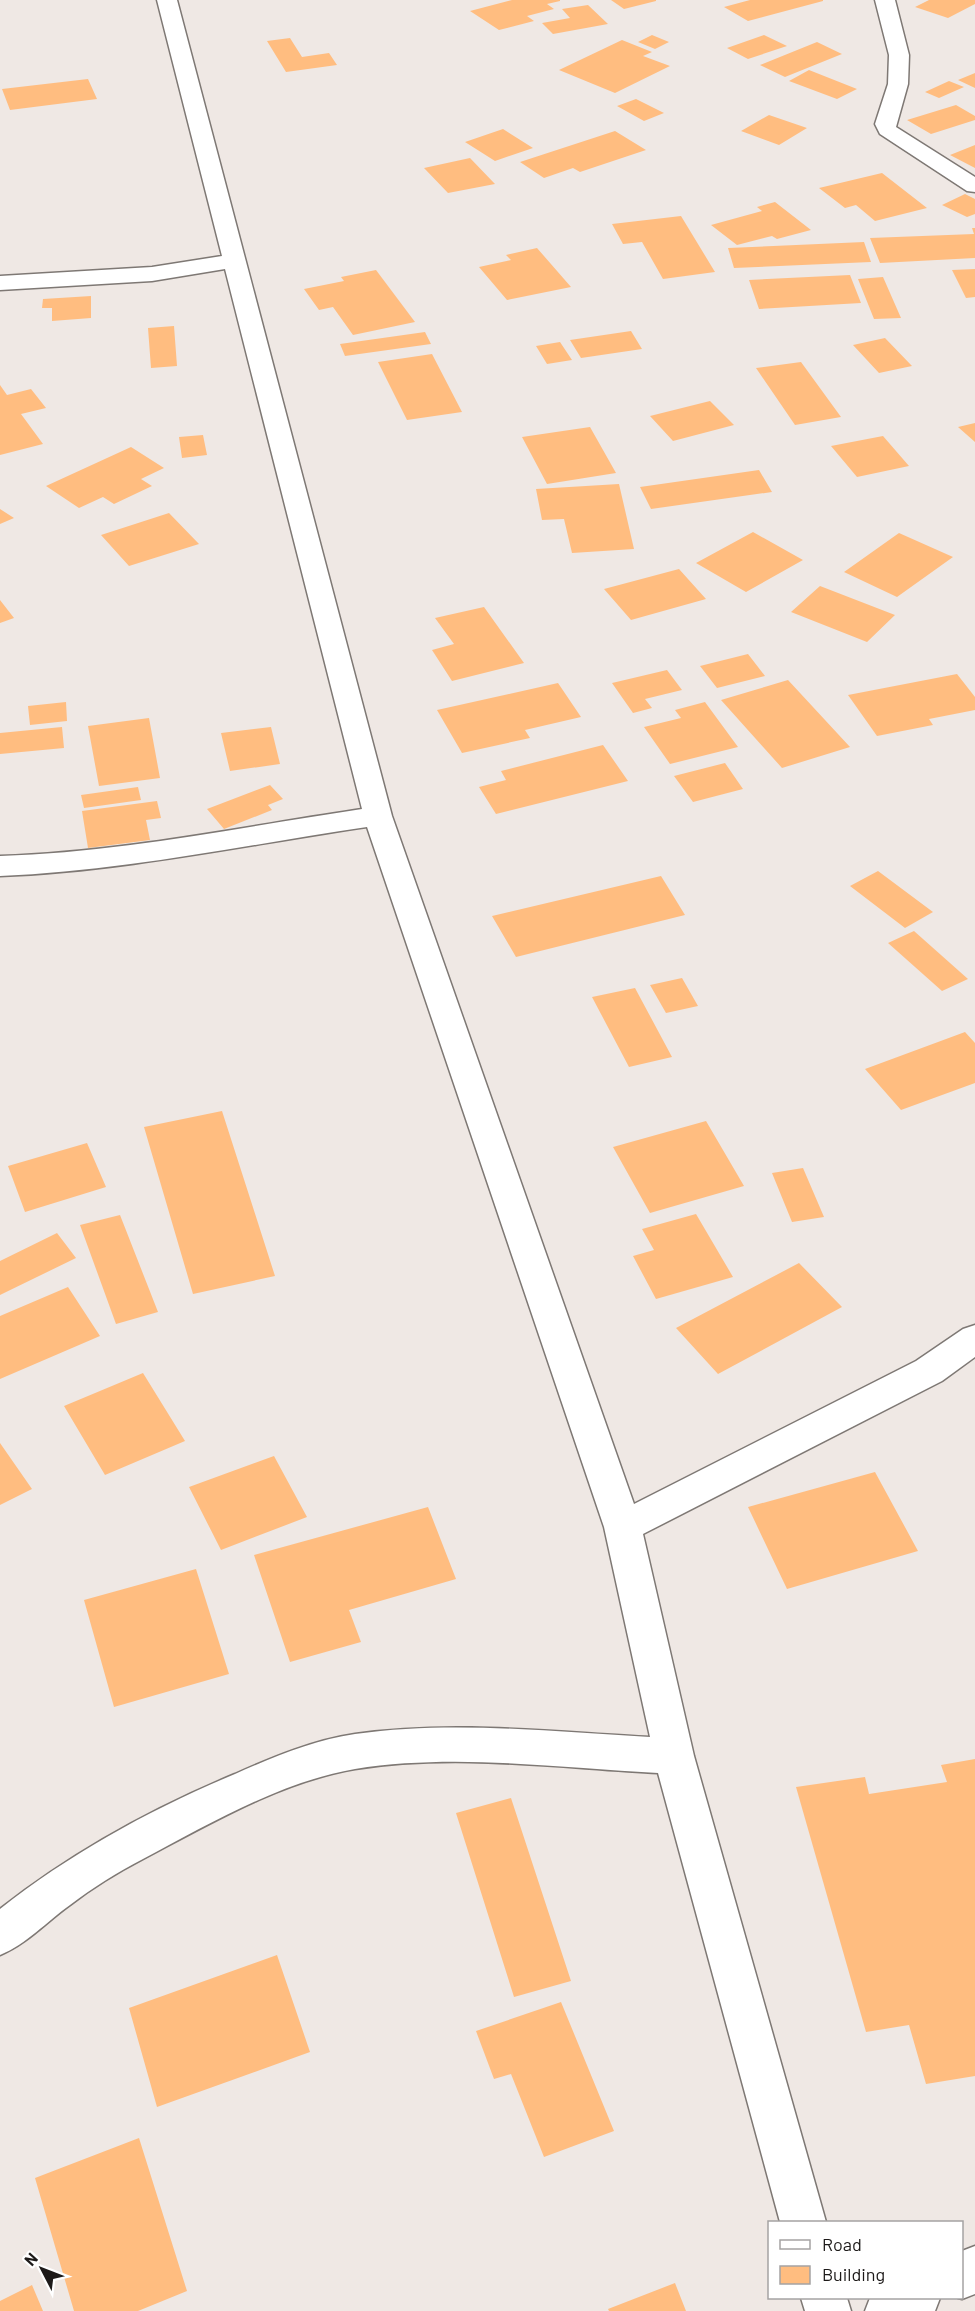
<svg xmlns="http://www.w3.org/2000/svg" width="975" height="2311" viewBox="0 0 975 2311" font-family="Barlow,sans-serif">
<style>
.building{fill:#ffbd80}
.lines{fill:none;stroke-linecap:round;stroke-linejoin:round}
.minor-casing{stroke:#7e7874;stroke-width:3}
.minor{fill:#fff;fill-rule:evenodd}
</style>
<rect width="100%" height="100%" fill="#efe8e4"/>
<path class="building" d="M512,0H560V1L547,4L554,9L527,16L534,21L499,30L470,11Z
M611,0H656V1L624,9Z
M750,0H823V1L748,21L724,7Z
M929,0H975V4L948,18L915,7Z
M588,5L608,24L553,34L542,23L570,18L562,9Z
M652,35L669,42L655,49L638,42Z
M764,35L787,46L748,59L727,48Z
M290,38L302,57L329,53L337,65L286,72L267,41Z
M622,40L652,52L643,56L670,66L615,93L559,70Z
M817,42L842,54L785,77L760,65Z
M809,70L857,89L837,99L789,81Z
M975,73V88L958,80Z
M88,79L97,99L10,110L2,89Z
M949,81L964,87L939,98L925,92Z
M636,99L664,113L644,121L617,106Z
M956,105L975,116V120L931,134L907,120Z
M769,115L807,128L779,145L741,131Z
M503,129L533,148L495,161L465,142Z
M615,131L646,150L580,172L573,168L544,178L520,162Z
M975,145V168L950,155Z
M470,158L495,184L448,193L424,168Z
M882,173L927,208L875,221L856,205L845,208L819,188Z
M965,194L975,199V214L967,217L942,205Z
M775,202L811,230L777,239L772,236L737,245L711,225L762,211L757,207Z
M681,216L715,272L663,279L642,242L623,244L612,224Z
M972,228H975V258L880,263L870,238L974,234Z
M864,242L871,262L734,268L728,248Z
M537,248L571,287L507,300L479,267L511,260L506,255Z
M975,269V297L966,298L952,270Z
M376,270L415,322L353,335L333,307L319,310L304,289L344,281L341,277Z
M850,275L861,303L759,309L749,280Z
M883,277L901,318L874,319L858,279Z
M91,296V318L52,321V308H42L43,299Z
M174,326L177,366L151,368L148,328Z
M631,331L642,349L581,358L570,340Z
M425,332L431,344L345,356L340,344Z
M885,338L912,366L879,373L853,345Z
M560,342L572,360L547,364L536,346Z
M432,354L462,412L407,420L378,362Z
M801,362L841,417L795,425L756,368Z
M0,385L7,395L31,389L46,408L21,414L43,444L0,455Z
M710,401L734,425L673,441L650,416Z
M975,423V442L958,427Z
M590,427L616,473L547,484L522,437Z
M203,435L207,455L182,458L179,437Z
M883,436L909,466L857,477L831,446Z
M131,447L164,468L141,479L152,486L114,504L103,497L79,508L46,486Z
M759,470L772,492L651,509L640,487Z
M619,484L634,549L572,553L564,519L542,520L536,489Z
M0,509L14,518L0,524Z
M169,513L199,544L129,566L101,535Z
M753,532L803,560L746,592L696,563Z
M899,533L953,557L897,597L844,572Z
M679,569L706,599L631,620L604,589Z
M820,586L895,615L867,642L791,612Z
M0,600L14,618L0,623Z
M484,607L524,663L452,681L432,650L454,644L435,618Z
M748,654L765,676L717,688L700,666Z
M667,670L682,690L645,699L652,708L633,713L612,683Z
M957,674L975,697V710L929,719L933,725L877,736L848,695Z
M788,680L850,747L782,768L721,700Z
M558,683L581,717L525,730L530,738L462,753L437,710Z
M66,702L67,721L30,725L28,706Z
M705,702L738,747L670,764L644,727L681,718L675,710Z
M149,718L160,778L99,786L88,726Z
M62,727L64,748L0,754V733Z
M271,727L280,764L230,771L221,733Z
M603,745L628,781L496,814L479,787L506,780L501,771Z
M725,763L743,789L693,802L674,776Z
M270,785L283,799L268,805L272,810L224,829L207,809Z
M138,787L141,800L84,808L81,795Z
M157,801L161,818L146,820L150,840L88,848L82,811Z
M878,871L933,912L905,928L850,886Z
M661,876L685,915L516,957L492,916Z
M914,931L968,979L942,991L888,943Z
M682,978L698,1006L666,1013L650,985Z
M635,988L672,1057L629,1067L592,997Z
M965,1032L975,1043V1083L901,1110L865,1069Z
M222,1111L275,1276L193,1294L144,1127Z
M706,1121L744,1186L650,1213L613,1147Z
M87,1143L106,1187L25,1212L8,1166Z
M803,1168L824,1217L792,1222L772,1173Z
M696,1214L733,1277L656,1299L633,1256L654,1250L642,1229Z
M120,1215L158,1312L116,1324L80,1225Z
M57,1233L76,1258L0,1295V1261Z
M799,1263L842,1307L718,1374L676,1328Z
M68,1287L100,1336L0,1379V1316Z
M143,1373L185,1441L105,1475L64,1406Z
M0,1443L32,1489L0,1505Z
M274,1456L307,1517L221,1550L189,1487Z
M875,1472L918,1551L787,1589L748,1507Z
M428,1507L456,1579L349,1610L361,1642L290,1662L254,1555Z
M196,1569L229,1674L114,1707L84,1600Z
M975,1759V2076L926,2084L909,2025L866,2032L796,1787L865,1777L869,1794L947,1782L941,1765Z
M511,1798L571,1981L514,1997L456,1813Z
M277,1955L310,2052L157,2107L129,2008Z
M561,2002L614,2131L544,2157L511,2074L494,2079L476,2031Z
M139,2138L187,2291L138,2311H74L35,2178Z
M675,2283L686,2311H609L608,2309Z
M32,2285L43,2311H0V2301Z"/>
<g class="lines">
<defs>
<path id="minor" d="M157,0H177L392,816L634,1504L916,1361L963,1329L975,1325V1357L942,1381L643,1534L694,1756L826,2222H780L658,1773C558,1768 455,1753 355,1769C280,1782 209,1824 143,1859C118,1872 92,1888 70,1905C46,1922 27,1944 0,1955V1909C71,1853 151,1809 235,1774C273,1757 314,1740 355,1734C453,1720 552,1732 650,1737L604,1527L367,827C245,845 124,871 0,876V856C122,852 241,827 362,809L225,269L152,281L0,290V276L152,267L222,256Z
M875,0H895L909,55L908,84L896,127L975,177V192L967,191L880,134L875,124L888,84L889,55Z
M975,2246V2294L962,2299L958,2298H962V2251Z
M801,2298H847L851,2311H805Z
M870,2298H940L935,2311H865Z"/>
</defs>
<use href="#minor" class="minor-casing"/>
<use href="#minor" class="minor"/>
</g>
<rect x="768" y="2221" width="195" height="78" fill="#ffffff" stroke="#a5a3a3" stroke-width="1.5"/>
<rect x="780" y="2240" width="30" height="9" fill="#ffffff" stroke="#a5a3a3" stroke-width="1.5"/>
<text x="822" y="2251" font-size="18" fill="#1d1a19">Road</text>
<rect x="780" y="2266" width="30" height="18" fill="#ffbd80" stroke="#a5a3a3" stroke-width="1.5"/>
<text x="822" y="2281" font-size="18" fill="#1d1a19">Building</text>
<g transform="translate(42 2269) rotate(312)" stroke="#ffffff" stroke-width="4.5" paint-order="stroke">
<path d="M0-4.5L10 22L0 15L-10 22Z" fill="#1d1a19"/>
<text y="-9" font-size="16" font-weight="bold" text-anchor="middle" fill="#1d1a19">N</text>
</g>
</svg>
